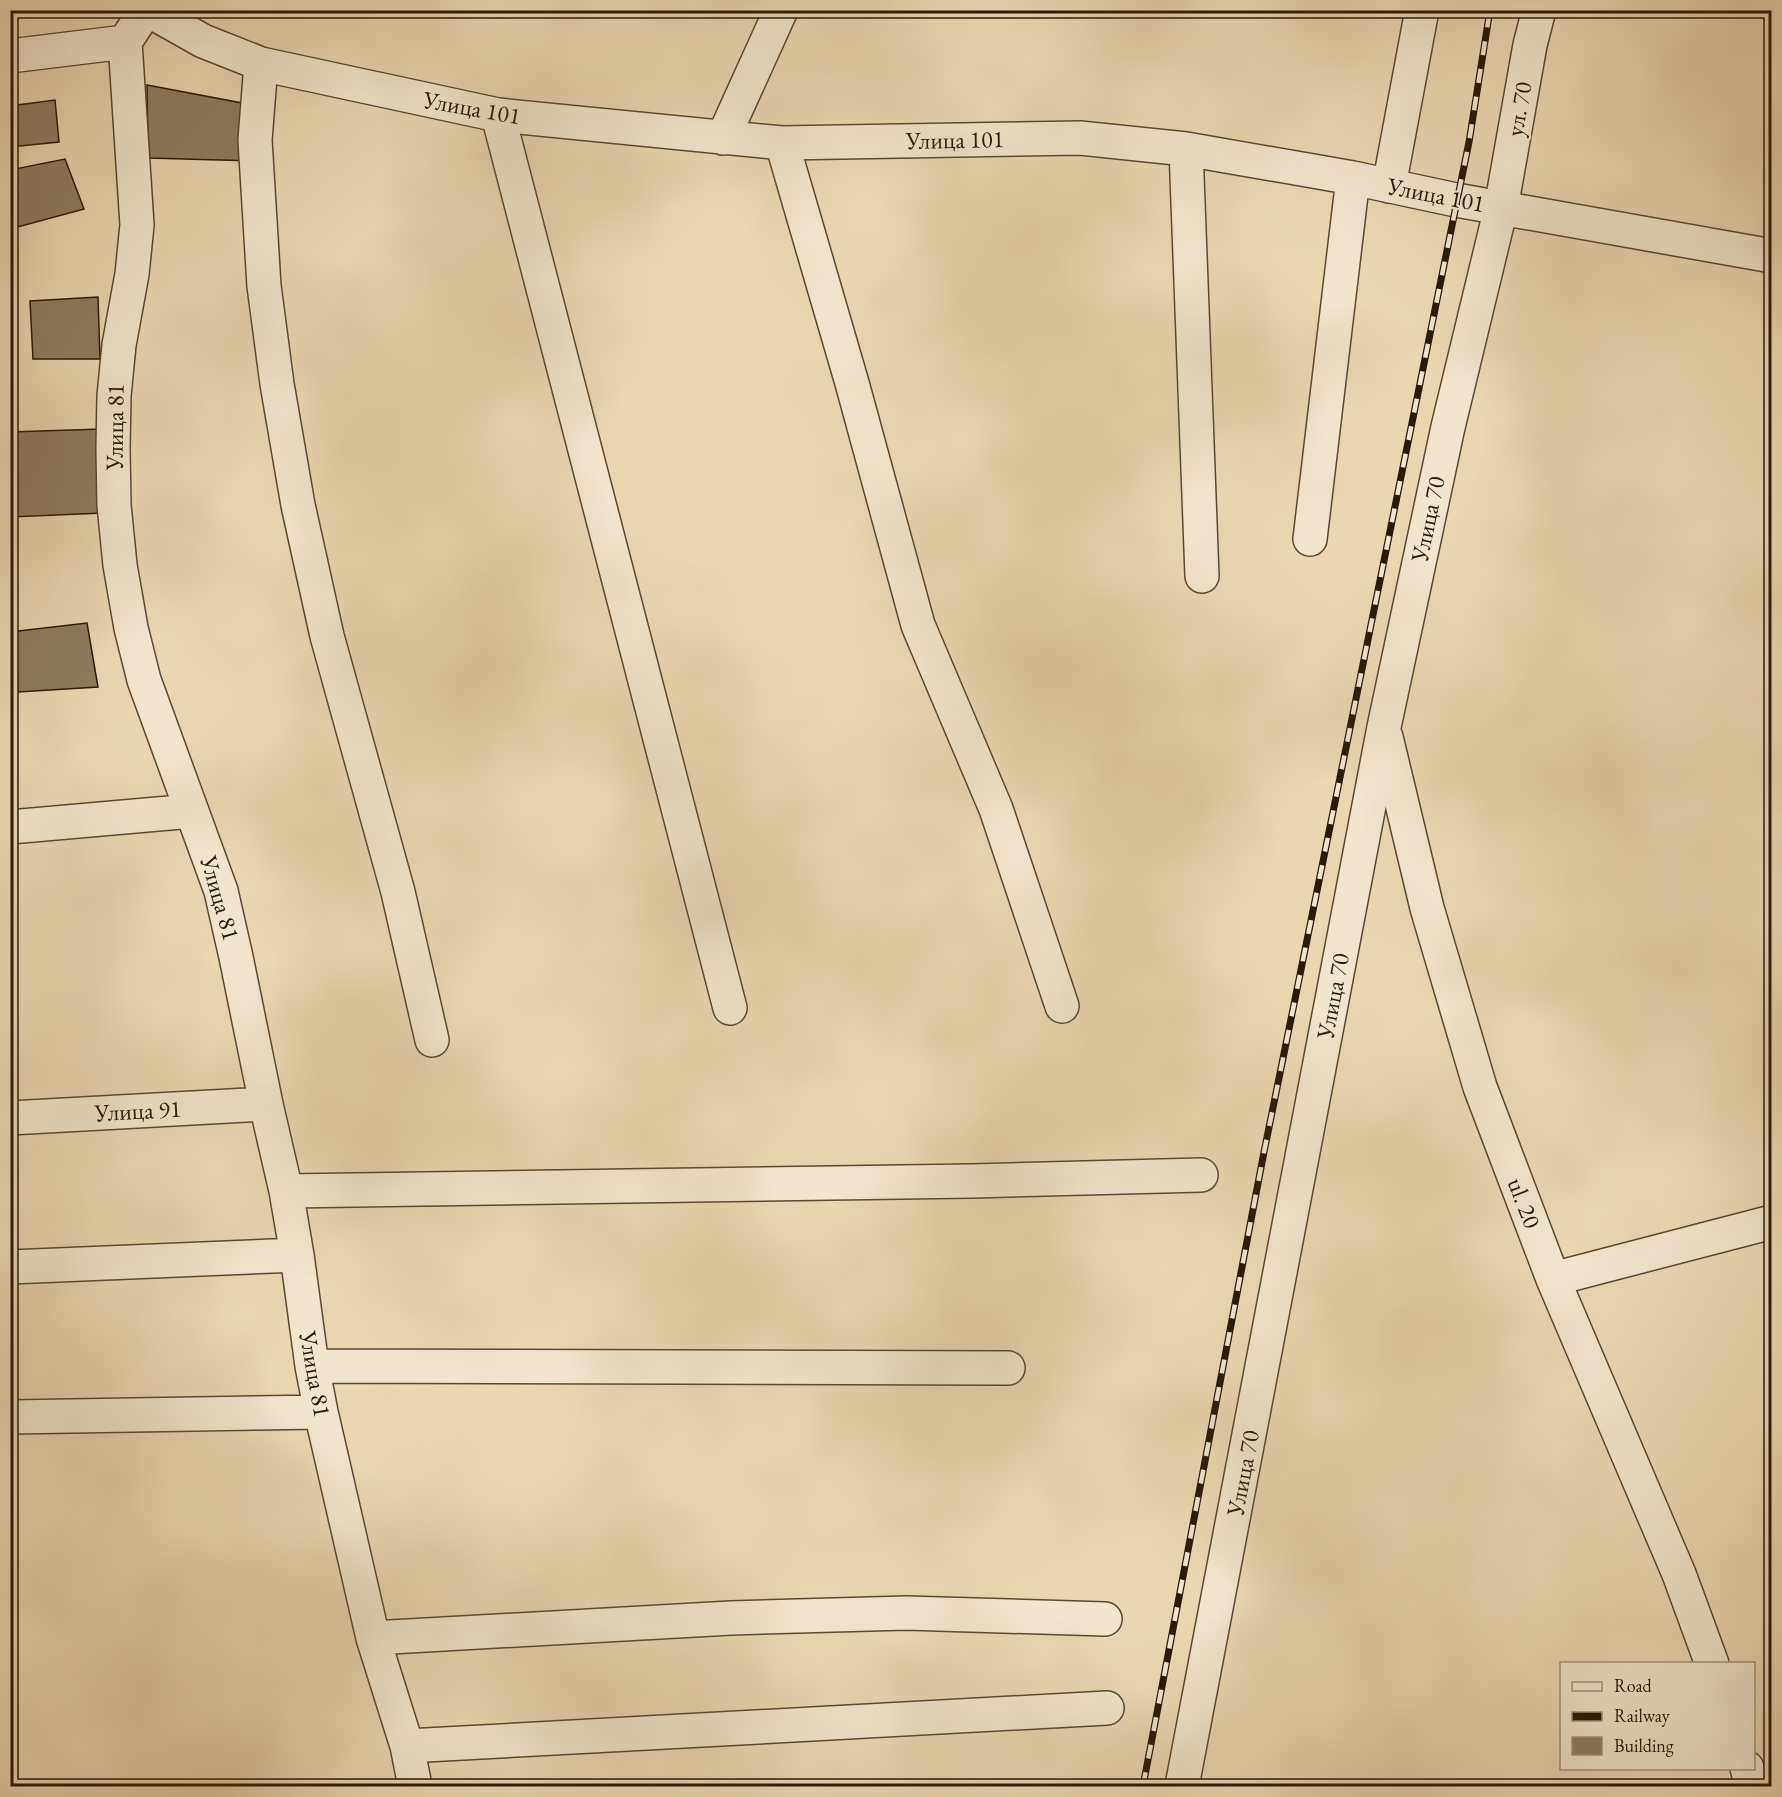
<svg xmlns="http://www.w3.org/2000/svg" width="1782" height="1797" viewBox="0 0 1782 1797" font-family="'EB Garamond',serif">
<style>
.building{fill:#8e7c61;stroke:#2a1909;stroke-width:1.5}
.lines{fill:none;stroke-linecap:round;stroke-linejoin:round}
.minor-casing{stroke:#5a4833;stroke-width:36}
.minor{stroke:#f1e5cd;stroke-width:33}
.rail-casing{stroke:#2a1909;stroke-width:7}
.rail{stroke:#f1e5cd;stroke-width:4.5;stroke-dasharray:14;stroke-linecap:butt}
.labels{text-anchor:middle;stroke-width:4.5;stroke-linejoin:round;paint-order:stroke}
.street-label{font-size:24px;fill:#2a1909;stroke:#f1e5cd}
</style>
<rect width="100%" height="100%" fill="#ead7b2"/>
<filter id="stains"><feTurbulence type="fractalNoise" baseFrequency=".00333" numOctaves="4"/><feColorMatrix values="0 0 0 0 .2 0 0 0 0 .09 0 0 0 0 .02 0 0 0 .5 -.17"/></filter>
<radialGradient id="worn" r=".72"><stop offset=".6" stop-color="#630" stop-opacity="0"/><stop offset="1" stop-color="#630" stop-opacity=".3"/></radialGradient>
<path class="building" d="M147,85L258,106L256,161L148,158Z
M55,100L59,142L10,147V106Z
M65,159L84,209L10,229V170Z
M98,297L100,359H33L30,301Z
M102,429L103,513L10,517V432Z
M87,623L98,687L18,692L10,632Z"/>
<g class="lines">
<defs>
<path id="minor" d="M146,10L125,42L137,225L132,274L119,345L114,396L113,449L114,505L120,565L131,628L144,680L221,891L236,957L266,1104L286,1191L297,1255L312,1366L321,1412L373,1638L407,1746L415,1786
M148,10L203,41L261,64L498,115L782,143L1080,138L1186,149L1353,178L1456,200L1772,256
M10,56L125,42
M261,64L255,140L264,286L277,384L298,505L327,636L398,892L432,1040
M498,115L730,1008
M723,138L781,10
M782,143L852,383L918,625L996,809L1062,1006
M1186,149L1202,576
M1389,186L1422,10
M1310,539L1353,178
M1386,737L1427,908L1480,1087L1553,1279L1679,1574L1712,1664
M10,827L192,811
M10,1118L266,1104
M286,1191L972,1181L1201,1175
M10,1267L297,1255
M1553,1279L1772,1222
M312,1366L1008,1368
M10,1417L321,1412
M373,1638L731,1618L906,1613L1105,1619
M407,1746L1107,1708
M1747,1768L1752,1786
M1182,1786L1384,727L1448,427L1501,208L1530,45L1539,10"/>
</defs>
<use href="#minor" class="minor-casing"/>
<use href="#minor" class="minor"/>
<defs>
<path id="rail" d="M1143,1786L1264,1152L1469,142L1490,10"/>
</defs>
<use href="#rail" class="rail-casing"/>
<use href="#rail" class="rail"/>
</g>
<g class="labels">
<g class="street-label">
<text transform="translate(472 108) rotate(10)" y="8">Улица 101</text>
<text transform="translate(1519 109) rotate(-80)" y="8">ул. 70</text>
<text transform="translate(955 140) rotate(-1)" y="8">Улица 101</text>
<text transform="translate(1436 195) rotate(11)" y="8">Улица 101</text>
<text transform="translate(115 427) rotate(-89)" y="8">Улица 81</text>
<text transform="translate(1428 519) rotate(-78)" y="8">Улица 70</text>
<text transform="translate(220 898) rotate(74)" y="8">Улица 81</text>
<text transform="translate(1333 996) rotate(-79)" y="8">Улица 70</text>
<text transform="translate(138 1111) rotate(-3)" y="8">Улица 91</text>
<text transform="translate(1524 1203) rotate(69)" y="8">ul. 20</text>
<text transform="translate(315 1374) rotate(80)" y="8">Улица 81</text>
<text transform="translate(1243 1473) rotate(-79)" y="8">Улица 70</text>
</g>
</g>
<rect width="1782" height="1797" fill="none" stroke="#ead7b2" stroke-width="36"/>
<rect x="12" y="12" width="1758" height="1773" fill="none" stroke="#2a1909" stroke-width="3"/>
<rect x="18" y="18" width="1746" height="1761" fill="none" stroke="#2a1909" stroke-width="1.5"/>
<rect x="1560" y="1662" width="195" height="108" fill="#f1e5cd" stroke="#a1937f" stroke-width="1.5"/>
<rect x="1572" y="1682" width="30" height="9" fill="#f1e5cd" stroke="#a1937f" stroke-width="1.5"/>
<text x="1614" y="1692" font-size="18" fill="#2a1909">Road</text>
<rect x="1572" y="1712" width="30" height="9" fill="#2a1909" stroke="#a1937f" stroke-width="1.5"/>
<text x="1614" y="1722" font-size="18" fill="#2a1909">Railway</text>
<rect x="1572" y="1737" width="30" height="18" fill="#8e7c61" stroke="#a1937f" stroke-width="1.5"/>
<text x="1614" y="1752" font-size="18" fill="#2a1909">Building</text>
<rect width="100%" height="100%" filter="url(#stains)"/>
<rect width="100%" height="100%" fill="url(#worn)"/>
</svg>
